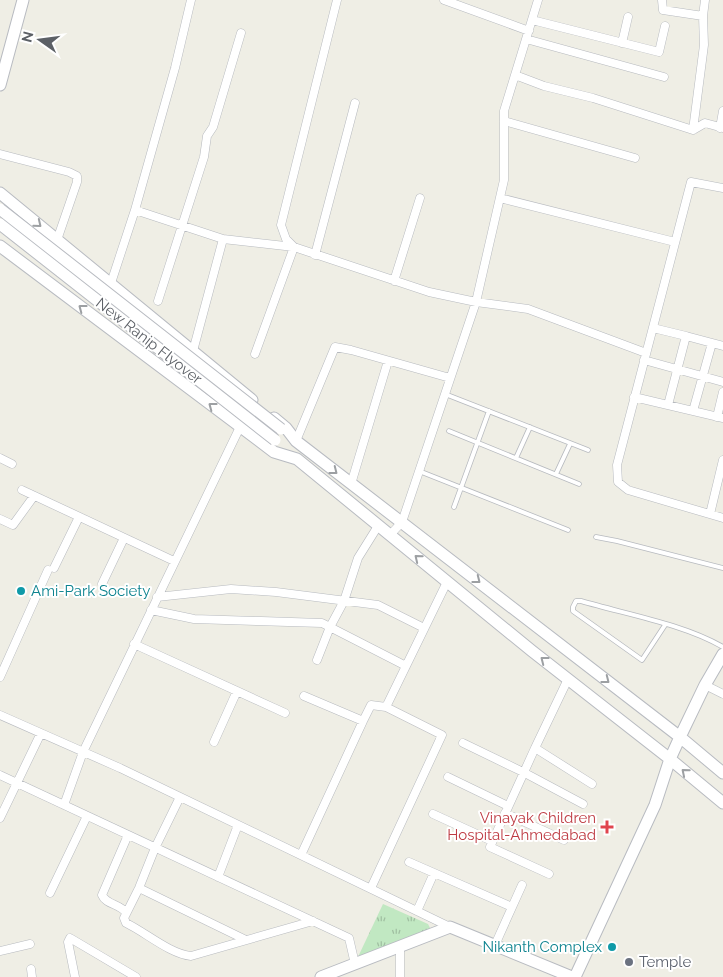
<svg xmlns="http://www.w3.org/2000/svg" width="723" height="977" viewBox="0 0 723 977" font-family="Raleway,sans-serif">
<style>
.park{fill:url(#park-tufts)}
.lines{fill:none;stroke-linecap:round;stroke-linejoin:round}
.lane-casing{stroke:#b7babf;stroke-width:5.5}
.street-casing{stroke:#b7babf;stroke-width:9}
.secondary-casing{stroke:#b8bbc1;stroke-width:13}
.lane{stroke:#fff;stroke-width:4}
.street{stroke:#fff;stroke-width:8}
.secondary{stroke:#fff;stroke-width:11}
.secondary-bridge-casing{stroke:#b8bbc1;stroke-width:13;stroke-linecap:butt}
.secondary-bridge{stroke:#fff;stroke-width:11}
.oneway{stroke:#9da0a3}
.culture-dot{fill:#0f9aa8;stroke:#fff;stroke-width:2}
.health-dot{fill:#e0444e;stroke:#fff;stroke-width:2}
.worship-dot{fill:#6b7280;stroke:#fff;stroke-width:2}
.labels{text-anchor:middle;stroke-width:4;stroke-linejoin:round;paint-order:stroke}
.street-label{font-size:15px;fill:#5c6066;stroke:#fff}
.culture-label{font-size:15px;fill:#0d838f;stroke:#fff;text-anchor:start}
.health-label{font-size:15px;fill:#be3a42;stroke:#fff;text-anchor:end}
.worship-label{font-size:15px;fill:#5b616d;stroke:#fff;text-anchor:start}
</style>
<defs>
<pattern id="park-tufts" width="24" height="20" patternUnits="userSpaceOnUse" patternTransform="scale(1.25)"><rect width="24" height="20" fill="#c1e8c2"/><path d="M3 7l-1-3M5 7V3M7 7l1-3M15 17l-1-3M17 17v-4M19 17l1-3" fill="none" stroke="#a0bfa1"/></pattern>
</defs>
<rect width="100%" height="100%" fill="#efeee5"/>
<path class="park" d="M383,904L428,924L430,928L427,931L357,959Z"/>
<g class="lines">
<defs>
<path id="lane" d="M445,394L588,450
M449,431L579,484
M516,458L530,427
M419,471L568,530
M556,474L570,444
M454,507L489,411
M596,537L617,541L723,568
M665,625L642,660L573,611V607L576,601H581C625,614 684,624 723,647"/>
<path id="street" d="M191,0L175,68L135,210L223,239L294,247L255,354
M337,0L281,225L286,239L294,247L429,292L476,302L528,309L646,353
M444,0L529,31
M662,0L663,10L703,16
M532,20L659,52L665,26
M526,39L664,77
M622,43L628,17
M515,75L544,86L593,98L693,130L705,123L723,128
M504,121L635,158
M720,128L723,111
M693,130L704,45L703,16L705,0
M0,154L69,172L77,176V182L56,243
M723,188L691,182L617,465L618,482L628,490L723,518
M500,198L675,242
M315,255L355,103
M394,281L420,198
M111,283L135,210
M158,301L204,157L207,136L213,127L241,33
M653,328L686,336L668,405
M686,336L723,346
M193,351L223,239
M644,360L723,382
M634,397L723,418
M693,411L712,343
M717,417L723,392
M296,441L335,347L351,350L450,378
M0,458L12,464
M351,484L388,361
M22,490L174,561
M710,514L723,460
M0,519L13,525L34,496
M390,535L402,522L476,302L504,180V111L538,0
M54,568L79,517
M102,584L124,538
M157,597L231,589L276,592L378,605L424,628
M151,610L194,619L322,623L406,666
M134,644L285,713
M317,660L330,627L344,601L358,558L378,526
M0,677L48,570
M568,679L535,748L592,784
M705,685L723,694
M304,696L363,721
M0,715L120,768L450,927
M214,742L237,691
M463,743L523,772L583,804
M535,748L490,847L549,874
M0,775L349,938L355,964
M448,777L508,806
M180,797L155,848L139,888L124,918L126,923C145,932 170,954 191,956L313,921
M64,805L83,752L240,427
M505,813L564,840
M433,814L492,841
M0,818L41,733
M301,855L363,721L371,705L386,707
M409,862L512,907
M218,877L238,825
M139,888L246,940
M371,888L442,735L386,707L447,582
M50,893L87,816
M417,911L434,873
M126,913C121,904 106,905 102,895L128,835
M495,945L522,885
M400,946V977
M0,951L30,944
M31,969L32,977
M75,977L68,942L70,938L136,977"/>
<path id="secondary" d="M0,85L23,0
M0,193L252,400
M0,246L274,452L297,459L532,651L670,759L723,803
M274,418L286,428L296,441L680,737L723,773
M321,977L450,927L572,977
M575,977L655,805L670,759L680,737L705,685L723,654"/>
</defs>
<use href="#lane" class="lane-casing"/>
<use href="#street" class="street-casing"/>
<use href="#secondary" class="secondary-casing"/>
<use href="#lane" class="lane"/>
<use href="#street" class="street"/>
<use href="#secondary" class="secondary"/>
<defs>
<path id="secondary-bridge" d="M0,209L281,429
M0,224L275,440"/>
</defs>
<use href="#secondary-bridge" class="secondary-bridge-casing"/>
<use href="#secondary-bridge" class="secondary-bridge"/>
</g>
<defs><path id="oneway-chevron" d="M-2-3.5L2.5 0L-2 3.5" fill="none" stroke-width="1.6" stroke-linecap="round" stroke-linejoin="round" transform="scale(1.25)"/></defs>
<g class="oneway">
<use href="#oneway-chevron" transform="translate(38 224) rotate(39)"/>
<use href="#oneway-chevron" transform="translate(82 308) rotate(-143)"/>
<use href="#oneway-chevron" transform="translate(212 406) rotate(-143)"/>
<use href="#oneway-chevron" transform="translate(334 471) rotate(38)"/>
<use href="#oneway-chevron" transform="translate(418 558) rotate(-141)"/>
<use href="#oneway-chevron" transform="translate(477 580) rotate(38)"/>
<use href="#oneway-chevron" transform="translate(544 660) rotate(-142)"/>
<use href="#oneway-chevron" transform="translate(606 680) rotate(38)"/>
<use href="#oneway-chevron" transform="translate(685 772) rotate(-140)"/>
</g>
<g class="culture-dot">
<circle cx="21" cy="591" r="5"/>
<circle cx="612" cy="947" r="5"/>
</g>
<path class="health-dot" d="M604.5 819.5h5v5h5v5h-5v5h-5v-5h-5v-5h5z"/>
<circle class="worship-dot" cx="629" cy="962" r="5"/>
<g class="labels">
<g class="street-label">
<text transform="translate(149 341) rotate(38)" y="5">New Ranip Flyover</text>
</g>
<g class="culture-label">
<text x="31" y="596">Ami-Park Society</text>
<text x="602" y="952" text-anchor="end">Nikanth Complex</text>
</g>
<g class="health-label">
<text x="596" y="823">Vinayak Children<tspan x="596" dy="17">Hospital-Ahmedabad</tspan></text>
</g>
<g class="worship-label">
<text x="639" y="967">Temple</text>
</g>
</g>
<g transform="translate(40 40) rotate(284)" stroke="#ffffff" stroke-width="4" paint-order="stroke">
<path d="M0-4L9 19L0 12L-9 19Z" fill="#5c6066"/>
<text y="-8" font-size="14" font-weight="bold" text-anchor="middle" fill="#5c6066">N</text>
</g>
</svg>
